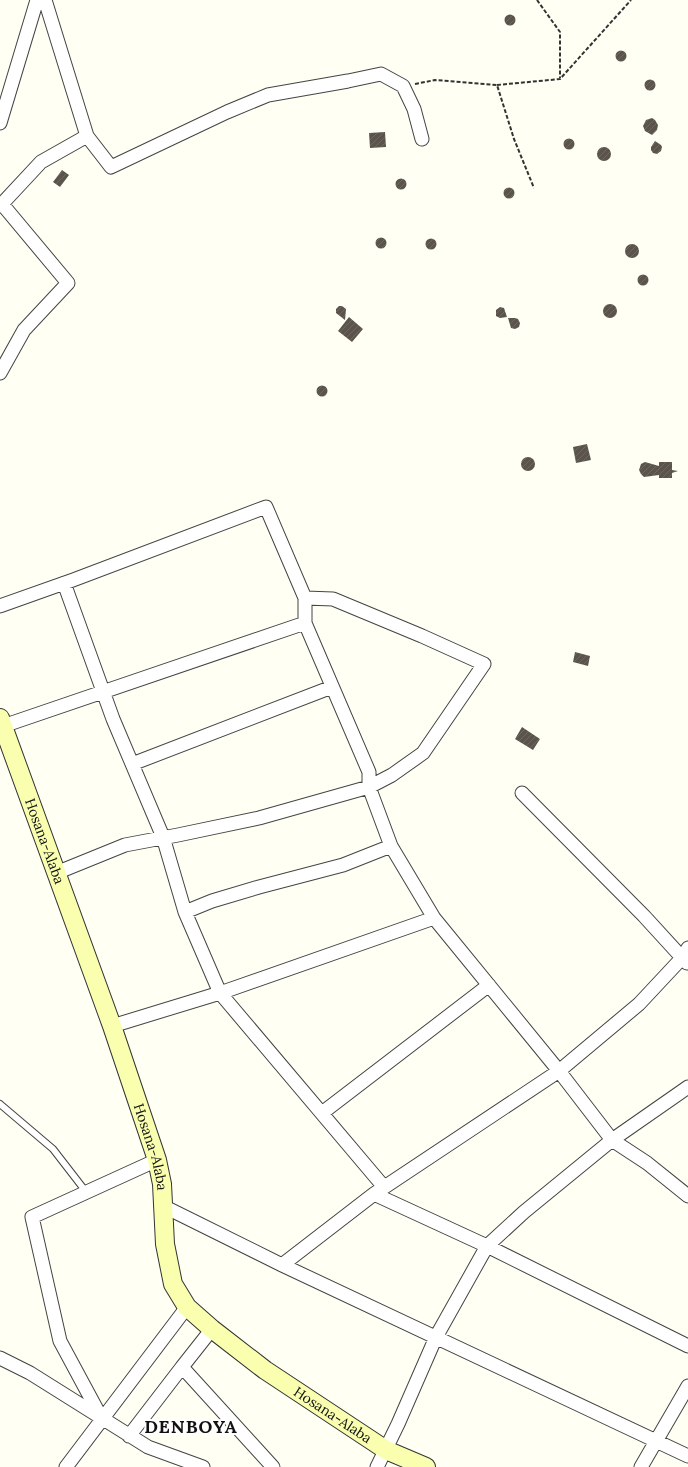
<svg xmlns="http://www.w3.org/2000/svg" width="688" height="1467" viewBox="0 0 688 1467" font-family="Lora,serif">
<style>
.building{fill:url(#building-hatch)}
.lines{fill:none;stroke-linecap:round;stroke-linejoin:round}
.lane-casing{stroke:#444;stroke-width:8}
.street-casing{stroke:#444;stroke-width:15}
.secondary-casing{stroke:#333;stroke-width:20}
.path{stroke:#333;stroke-width:2;stroke-dasharray:4 2;stroke-linecap:butt}
.lane{stroke:#fff;stroke-width:6}
.street{stroke:#fff;stroke-width:13}
.secondary{stroke:#f9ffaf;stroke-width:18}
.labels{text-anchor:middle;stroke-width:4;stroke-linejoin:round;paint-order:stroke}
.street-label{font-size:14px;fill:#111;stroke:#fff}
.district-label{font-size:18px;font-weight:bold;letter-spacing:1px;fill:#111;stroke:#fff}
</style>
<defs>
<pattern id="building-hatch" width="6" height="6" patternUnits="userSpaceOnUse"><rect width="6" height="6" fill="#5a544d"/><path d="M-1 1l2-2M0 6l6-6M5 7l2-2" fill="none" stroke="#6d6862"/></pattern>
</defs>
<rect width="100%" height="100%" fill="#fffff4"/>
<path class="building" d="M504.5 20a5.5 5.5 0 1 1 11 0a5.5 5.5 0 1 1-11 0Z
M615.5 56a5.5 5.5 0 1 1 11 0a5.5 5.5 0 1 1-11 0Z
M644.5 85a5.5 5.5 0 1 1 11 0a5.5 5.5 0 1 1-11 0Z
M652,118L655,120L658,125L657,130L652,135L645,131L643,126L646,120Z
M385,132L386,147L370,148L369,133Z
M563.5 144a5.5 5.5 0 1 1 11 0a5.5 5.5 0 1 1-11 0Z
M655,141L661,145L662,147L661,151L657,154L653,153L651,150V147Z
M597 154a7 7 0 1 1 14 0a7 7 0 1 1-14 0Z
M62,170L69,175L60,187L53,182Z
M395.5 184a5.5 5.5 0 1 1 11 0a5.5 5.5 0 1 1-11 0Z
M503.5 193a5.5 5.5 0 1 1 11 0a5.5 5.5 0 1 1-11 0Z
M375.5 243a5.5 5.5 0 1 1 11 0a5.5 5.5 0 1 1-11 0Z
M425.5 244a5.5 5.5 0 1 1 11 0a5.5 5.5 0 1 1-11 0Z
M625 251a7 7 0 1 1 14 0a7 7 0 1 1-14 0Z
M637.5 280a5.5 5.5 0 1 1 11 0a5.5 5.5 0 1 1-11 0Z
M603 311a7 7 0 1 1 14 0a7 7 0 1 1-14 0Z
M339,306H342L346,309L345,320L336,313V309Z
M500,307L504,308L507,317L500,318L496,316V310Z
M349,317L363,329L352,342L338,331Z
M508,318H515L518,319L520,323L519,327L515,329L511,328Z
M316.5 391a5.5 5.5 0 1 1 11 0a5.5 5.5 0 1 1-11 0Z
M587,444L591,460L576,463L573,447Z
M521 464a7 7 0 1 1 14 0a7 7 0 1 1-14 0Z
M645,462L659,466V462H672V470L678,471L672,473V478H659V475L644,477L641,474L639,470L641,464Z
M575,652L590,656L588,666L573,662Z
M522,727L540,739L533,750L515,739Z"/>
<g class="lines">
<defs>
<path id="lane" d="M0,1104L53,1149L87,1193"/>
<path id="street" d="M45,0L87,136L111,167L227,112L268,95L348,81L381,74L403,86L414,109L422,139
M0,123L37,0
M0,206L41,162L87,136
M0,373L24,330L68,283L2,204
M64,583L113,719L163,837L185,912L220,993L384,1187
M0,606L73,580L266,507L305,598V623L369,772V787L391,846L434,918L559,1071L612,1140L647,1163L688,1196
M3,726L305,623
M132,764L332,687
M522,793L644,916L687,963
M56,873L125,845L178,835L259,818L369,787L392,775L423,753L484,664L422,636L333,599L305,598
M185,912L212,901L259,887L343,865L391,846
M112,1026L220,993L434,918
M322,1113L489,985
M374,1194L487,1246L688,1346
M163,1206L282,1265L688,1456
M282,1265L374,1194L559,1071L639,1004L682,958L688,948
M212,1329L182,1367L273,1467
M0,1358L30,1373L148,1447L203,1467
M102,1419L60,1341L32,1217L157,1160
M129,1436L182,1367
M66,1467L187,1307
M377,1467L398,1424L436,1337L487,1246L524,1212L612,1140L688,1087
M641,1467L688,1386"/>
<g id="secondary">
<path id="s1" d="M0,718L112,1026L157,1160L162,1184L165,1244L173,1284L187,1307L212,1329L265,1370L386,1450L426,1467"/>
</g>
</defs>
<use href="#lane" class="lane-casing"/>
<use href="#street" class="street-casing"/>
<use href="#secondary" class="secondary-casing"/>
<path class="path" d="M537,0L560,32V78
M415,84L435,80L497,85L514,139L534,188
M497,85L560,79L631,0"/>
<use href="#lane" class="lane"/>
<use href="#street" class="street"/>
<use href="#secondary" class="secondary"/>
</g>
<g class="labels">
<g class="street-label">
<text dy="5" stroke="none"><textPath href="#s1" startOffset="131">Hosana-Alaba</textPath></text>
<text dy="5" stroke="none"><textPath href="#s1" startOffset="455">Hosana-Alaba</textPath></text>
<text dy="5" stroke="none"><textPath href="#s1" startOffset="803">Hosana-Alaba</textPath></text>
</g>
<g class="district-label">
<text x="191" y="1433">DENBOYA</text>
</g>
</g>
</svg>
